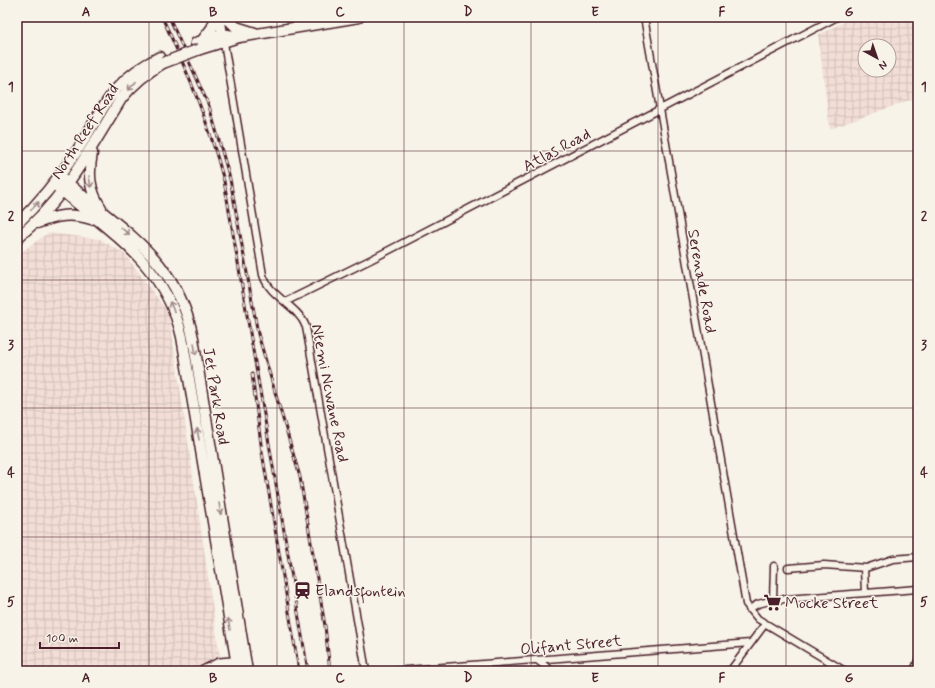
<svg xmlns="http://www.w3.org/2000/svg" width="935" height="688" viewBox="0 0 935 688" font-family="Mynerve,sans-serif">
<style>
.industrial{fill:url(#industrial-grid);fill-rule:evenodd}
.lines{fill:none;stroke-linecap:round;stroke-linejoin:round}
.street-casing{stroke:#4a1f2b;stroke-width:9}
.secondary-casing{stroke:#4a1f2b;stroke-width:12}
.primary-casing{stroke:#4a1f2b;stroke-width:13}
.street{stroke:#f7f3e8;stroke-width:6}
.secondary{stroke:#f7f3e8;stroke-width:9}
.primary{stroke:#f7f3e8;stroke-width:10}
.rail-casing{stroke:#4a1f2b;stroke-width:3}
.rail{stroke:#f7f3e8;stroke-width:1.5;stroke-dasharray:4.5;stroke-linecap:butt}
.primary-bridge-casing{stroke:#4a1f2b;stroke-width:13;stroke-linecap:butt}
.primary-bridge{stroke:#f7f3e8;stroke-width:10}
.oneway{stroke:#a0898a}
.grid{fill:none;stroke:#4a1f2b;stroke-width:1;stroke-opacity:0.55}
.labels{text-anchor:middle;stroke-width:3;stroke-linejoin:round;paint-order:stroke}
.street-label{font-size:16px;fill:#4a1f2b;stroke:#f7f3e8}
.poi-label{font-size:16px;fill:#4a1f2b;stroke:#f7f3e8;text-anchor:start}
.neatline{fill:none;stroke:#4a1f2b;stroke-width:1.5}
.grid-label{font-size:13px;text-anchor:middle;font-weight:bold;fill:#4a1f2b}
</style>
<defs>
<pattern id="industrial-grid" width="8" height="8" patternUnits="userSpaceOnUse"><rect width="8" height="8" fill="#f2ded6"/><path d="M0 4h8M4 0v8" fill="none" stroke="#d1beb8"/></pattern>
</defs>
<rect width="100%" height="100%" fill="#f7f3e8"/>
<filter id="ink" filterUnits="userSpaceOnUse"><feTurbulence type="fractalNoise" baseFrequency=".025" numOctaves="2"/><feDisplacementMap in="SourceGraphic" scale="8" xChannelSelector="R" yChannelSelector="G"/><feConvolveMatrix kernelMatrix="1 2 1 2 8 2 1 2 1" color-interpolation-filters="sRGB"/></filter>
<g filter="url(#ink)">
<path class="industrial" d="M853,17H918V97L830,129L818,35ZM865,46H889V70H865Z
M48,233L100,239L125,254L169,314L222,671H17V255Z"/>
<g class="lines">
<defs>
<path id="street" d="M644,17L746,604L758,619L845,671
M224,43L263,275C270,298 298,305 306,327L366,671
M285,302L374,258L837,17
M788,568L824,565L866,568L893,559L918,557
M864,568L865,593
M773,600L774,566
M749,609L758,604L773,600L918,589
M537,660L552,671
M394,671L750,643
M730,671L765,624
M914,671L918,661"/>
<path id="secondary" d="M220,17L223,40
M203,671L219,663L244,661"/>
<path id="primary" d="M226,17L236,27L255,33
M202,41L212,28L216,17
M196,43L222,34L239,37
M200,49L239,37L359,17
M92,153C88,174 89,190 101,208
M60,176C117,230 176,253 193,338L247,671
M54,184C108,231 165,262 182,337L238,671
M37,223C57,215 71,213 91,219
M17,224C40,202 59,178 77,151C105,108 109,82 160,57
M17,238C64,200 90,149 121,99C133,84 146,73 163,63"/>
</defs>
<use href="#street" class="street-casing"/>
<use href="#secondary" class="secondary-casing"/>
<use href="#primary" class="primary-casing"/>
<use href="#street" class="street"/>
<use href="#secondary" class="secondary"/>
<use href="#primary" class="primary"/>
<defs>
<path id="rail" d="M162,17C188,73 208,120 224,181L308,671
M169,17L209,106L230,179L258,334L300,477L325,626L330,671
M252,374L262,452L299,671"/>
</defs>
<use href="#rail" class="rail-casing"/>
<use href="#rail" class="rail"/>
<defs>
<path id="primary-bridge" d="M163,63L200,49"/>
</defs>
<use href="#primary-bridge" class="primary-bridge-casing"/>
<use href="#primary-bridge" class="primary-bridge"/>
</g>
<defs><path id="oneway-shaft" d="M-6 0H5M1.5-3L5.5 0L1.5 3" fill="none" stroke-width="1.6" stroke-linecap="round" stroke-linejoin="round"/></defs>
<g class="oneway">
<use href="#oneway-shaft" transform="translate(132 86) rotate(133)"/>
<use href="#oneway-shaft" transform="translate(90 182) rotate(80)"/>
<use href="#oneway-shaft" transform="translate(35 206) rotate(-46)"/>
<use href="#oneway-shaft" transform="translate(125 231) rotate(39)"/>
<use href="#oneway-shaft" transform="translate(172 307) rotate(-114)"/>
<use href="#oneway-shaft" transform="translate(195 349) rotate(81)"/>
<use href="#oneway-shaft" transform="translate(198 434) rotate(-100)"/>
<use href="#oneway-shaft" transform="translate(220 509) rotate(81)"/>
<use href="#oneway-shaft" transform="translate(229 624) rotate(-100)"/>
</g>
</g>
<path class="grid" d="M149,17V671M277,17V671M404,17V671M531,17V671M658,17V671M786,17V671M17,151H918M17,280H918M17,408H918M17,537H918"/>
<defs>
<symbol id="station-bare" viewBox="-9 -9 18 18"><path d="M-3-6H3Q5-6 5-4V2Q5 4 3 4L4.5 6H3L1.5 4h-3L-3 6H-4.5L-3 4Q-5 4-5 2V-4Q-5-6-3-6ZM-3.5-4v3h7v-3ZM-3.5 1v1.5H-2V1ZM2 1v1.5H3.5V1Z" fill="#4a1f2b" stroke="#f7f3e8" stroke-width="2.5" paint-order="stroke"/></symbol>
<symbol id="supermarket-bare" viewBox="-9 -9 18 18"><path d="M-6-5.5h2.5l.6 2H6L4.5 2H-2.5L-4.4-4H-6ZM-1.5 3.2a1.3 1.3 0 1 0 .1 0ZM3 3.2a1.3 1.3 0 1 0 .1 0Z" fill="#4a1f2b" stroke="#f7f3e8" stroke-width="2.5" paint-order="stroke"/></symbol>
</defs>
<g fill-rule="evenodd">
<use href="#station-bare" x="290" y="578" width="25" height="25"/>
<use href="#supermarket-bare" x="760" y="590" width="25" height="25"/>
</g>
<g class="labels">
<g class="street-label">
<text transform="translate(84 131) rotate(-57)" y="6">North Reef Road</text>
<text transform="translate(556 149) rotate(-28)" y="6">Atlas Road</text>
<text transform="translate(703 281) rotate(80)" y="6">Serenade Road</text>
<text transform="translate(331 393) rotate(79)" y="6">Ntemi Ncwane Road</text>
<text transform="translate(217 396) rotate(81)" y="6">Jet Park Road</text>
<text transform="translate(571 644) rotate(-5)" y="6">Olifant Street</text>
</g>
<g class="poi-label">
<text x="315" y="596">Elandsfontein</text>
<text x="785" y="608">Mocke Street</text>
</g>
</g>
<rect width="935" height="688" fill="none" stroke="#f7f3e8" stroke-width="44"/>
<g transform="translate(877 58) rotate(140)"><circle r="19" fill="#f7f3e8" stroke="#b29e9c"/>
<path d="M0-3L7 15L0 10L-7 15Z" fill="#4a1f2b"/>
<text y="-6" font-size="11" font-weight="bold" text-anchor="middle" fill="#4a1f2b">N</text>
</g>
<path d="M40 642v6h79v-6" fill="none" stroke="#4a1f2b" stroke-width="2"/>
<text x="46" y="642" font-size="12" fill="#4a1f2b" stroke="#f7f3e8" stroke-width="3" paint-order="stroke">100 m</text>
<rect x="22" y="22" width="891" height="644" class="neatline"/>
<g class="grid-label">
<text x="86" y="16">A</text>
<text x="213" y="16">B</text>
<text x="340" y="16">C</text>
<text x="468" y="16">D</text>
<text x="595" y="16">E</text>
<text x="722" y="16">F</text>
<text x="849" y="16">G</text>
<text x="11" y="91">1</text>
<text x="924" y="91">1</text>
<text x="11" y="220">2</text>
<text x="924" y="220">2</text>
<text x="11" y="349">3</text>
<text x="924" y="349">3</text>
<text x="11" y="477">4</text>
<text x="924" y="477">4</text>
<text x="11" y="606">5</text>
<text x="924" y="606">5</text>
<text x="86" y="682">A</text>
<text x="213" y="682">B</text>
<text x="340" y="682">C</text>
<text x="468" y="682">D</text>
<text x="595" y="682">E</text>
<text x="722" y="682">F</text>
<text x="849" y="682">G</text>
</g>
</svg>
